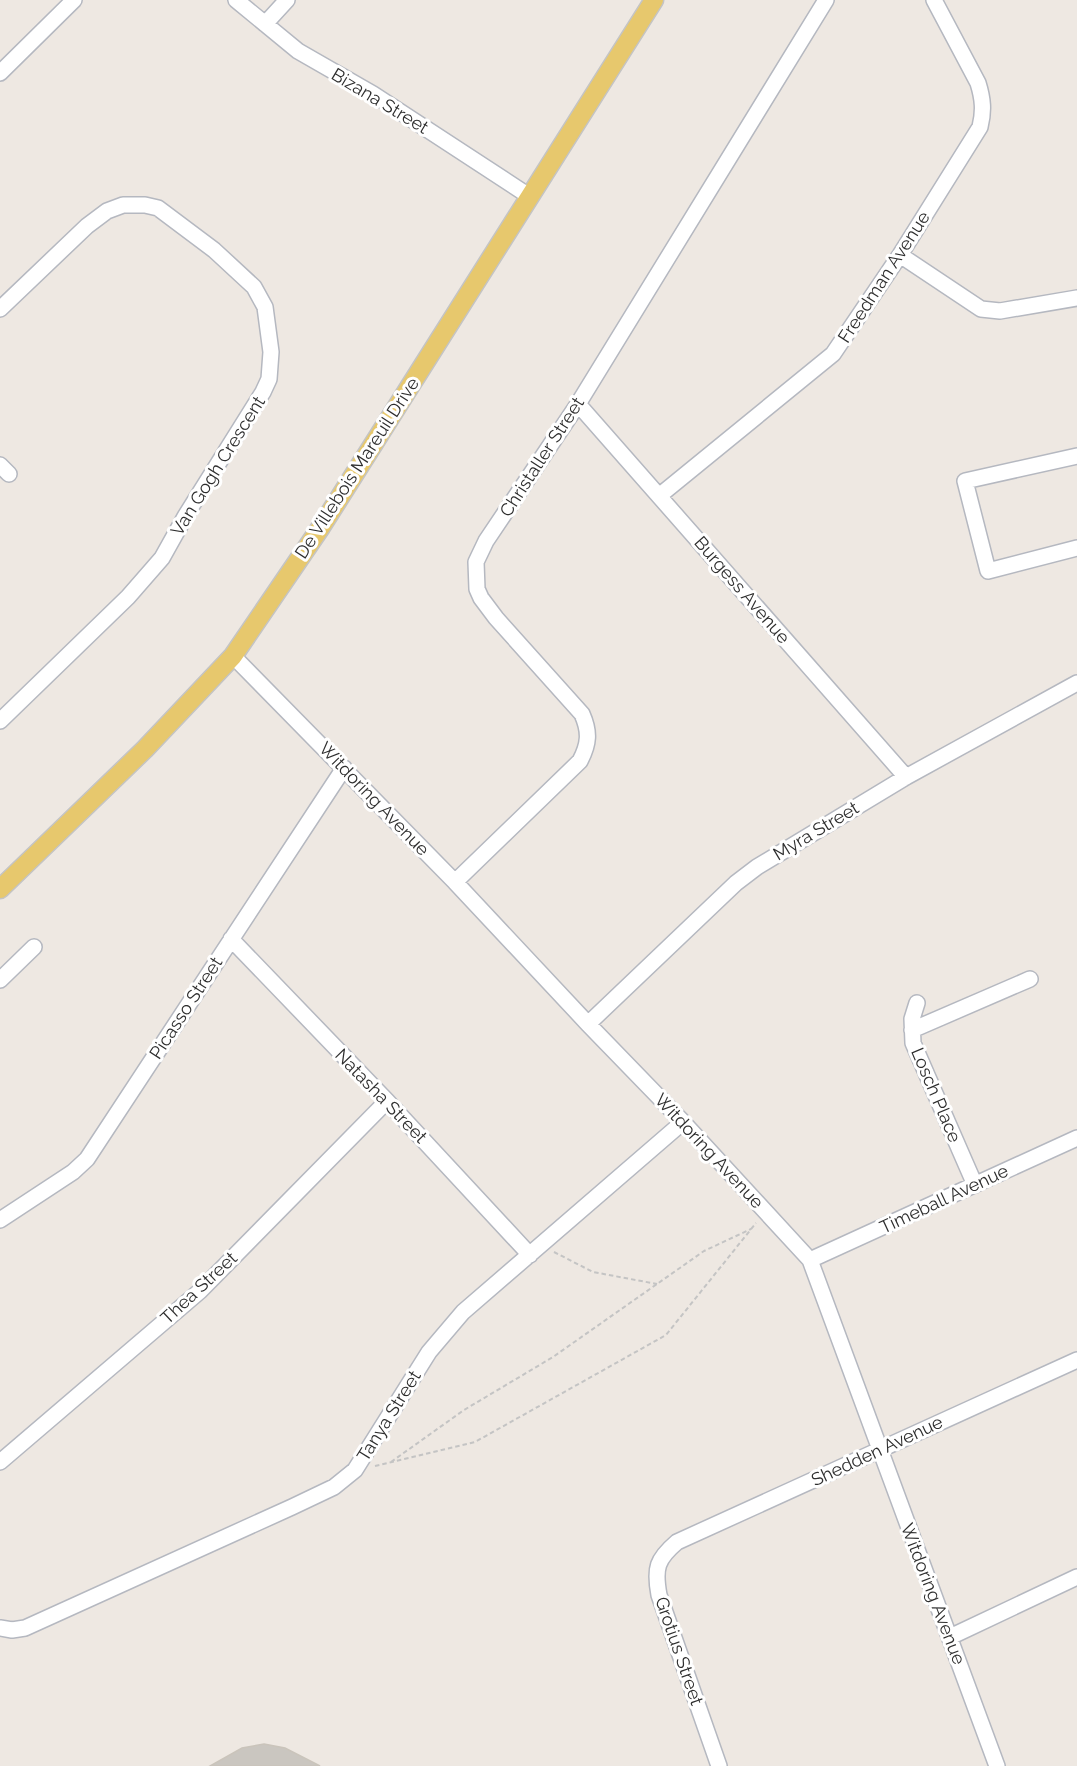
<svg xmlns="http://www.w3.org/2000/svg" width="1077" height="1766" viewBox="0 0 1077 1766" font-family="Raleway,sans-serif">
<style>
.building{fill:#cac6c0;stroke:#cac4bb;stroke-width:1.5}
.lines{fill:none;stroke-linecap:round;stroke-linejoin:round}
.minor-casing{stroke:#b5b8c0;stroke-width:18}
.major-casing{stroke:#c4c4c4;stroke-width:21}
.path{stroke:#c4c4c4;stroke-width:2;stroke-dasharray:4.5 3;stroke-linecap:butt}
.minor{stroke:#fff;stroke-width:15}
.major{stroke:#e7c86d;stroke-width:18}
.labels{text-anchor:middle;stroke-width:6;stroke-linejoin:round;paint-order:stroke}
.street-label{font-size:18px;fill:#2e2e2e;stroke:#fff}
</style>
<rect width="100%" height="100%" fill="#eee8e2"/>
<path class="building" d="M264,1744L285,1748L320,1766H210L242,1748Z"/>
<g class="lines">
<defs>
<path id="minor" d="M236,0L298,51L373,94L529,196
M265,24L287,0
M0,73L74,0
M900,255L981,309L1000,311L1077,298
M0,309L87,226L107,211L123,205H145L158,208L214,250L254,287L265,307L271,352L269,379L263,392L186,515L162,558L128,597L0,721
M578,404L906,777
M1077,456L965,481L988,571L1077,548
M0,465L9,474
M659,496L833,354L900,255L980,127C984,111 983,99 978,83L934,0
M233,656L455,882L588,1024L683,1122L810,1260L997,1766
M455,882L580,761C589,744 590,732 582,714L496,618L481,598L477,589L476,562L486,541L578,404L826,0
M231,939L387,1101L530,1255
M0,980L34,947
M917,1003L912,1019L913,1043L975,1185
M588,1024L736,883L757,867L906,777L1077,683
M912,1030L1030,979
M0,1220L73,1172L87,1159L344,768
M810,1260L1077,1138
M0,1462L200,1291L387,1101
M0,1628L12,1630L25,1628L292,1507L334,1487L355,1470L429,1352L463,1312L683,1122
M950,1637L1077,1577
M719,1766L659,1595C654,1568 657,1559 677,1542L1077,1360"/>
<path id="major" d="M0,889L145,749L233,656L321,527L654,0"/>
</defs>
<use href="#minor" class="minor-casing"/>
<use href="#major" class="major-casing"/>
<path class="path" d="M554,1252L593,1272L657,1284
M391,1462L464,1410L553,1357L704,1251L751,1229
M375,1466L475,1442L666,1335L756,1223"/>
<use href="#minor" class="minor"/>
<use href="#major" class="major"/>
</g>
<g class="labels">
<g class="street-label">
<text transform="translate(380 101) rotate(31)" y="6">Bizana Street</text>
<text transform="translate(884 277) rotate(-57)" y="6">Freedman Avenue</text>
<text transform="translate(542 457) rotate(-57)" y="6">Christaller Street</text>
<text transform="translate(218 466) rotate(-58)" y="6">Van Gogh Crescent</text>
<text transform="translate(357 468) rotate(-57)" y="6">De Villebois Mareuil Drive</text>
<text transform="translate(742 590) rotate(49)" y="6">Burgess Avenue</text>
<text transform="translate(374 799) rotate(46)" y="6">Witdoring Avenue</text>
<text transform="translate(816 831) rotate(-31)" y="6">Myra Street</text>
<text transform="translate(186 1008) rotate(-57)" y="6">Picasso Street</text>
<text transform="translate(936 1095) rotate(67)" y="6">Losch Place</text>
<text transform="translate(381 1096) rotate(46)" y="6">Natasha Street</text>
<text transform="translate(709 1151) rotate(47)" y="6">Witdoring Avenue</text>
<text transform="translate(944 1199) rotate(-25)" y="6">Timeball Avenue</text>
<text transform="translate(199 1288) rotate(-43)" y="6">Thea Street</text>
<text transform="translate(389 1416) rotate(-58)" y="6">Tanya Street</text>
<text transform="translate(877 1451) rotate(-25)" y="6">Shedden Avenue</text>
<text transform="translate(933 1594) rotate(69)" y="6">Witdoring Avenue</text>
<text transform="translate(679 1651) rotate(71)" y="6">Grotius Street</text>
</g>
</g>
</svg>
